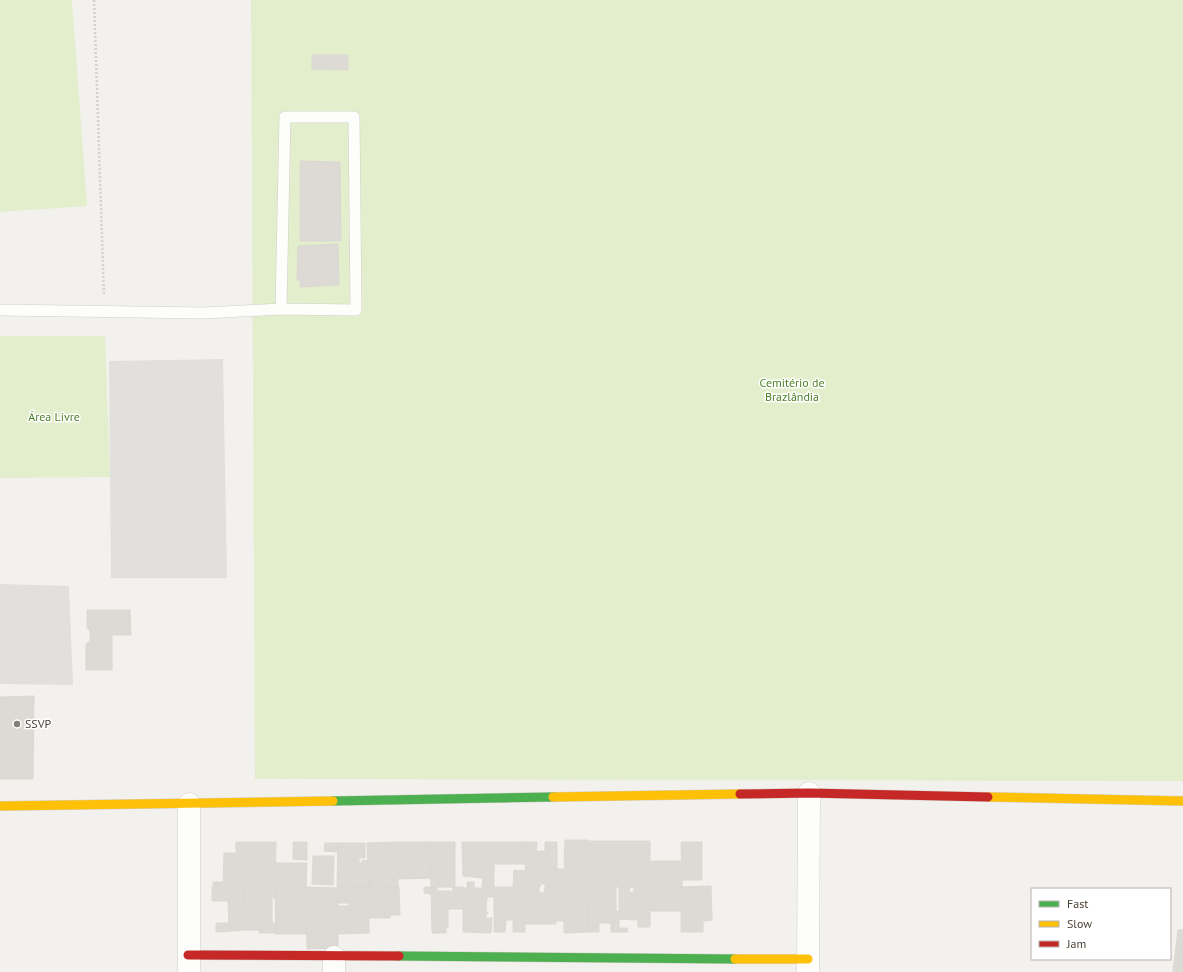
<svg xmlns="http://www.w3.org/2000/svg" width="1183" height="972" viewBox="0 0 1183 972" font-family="'PT Sans',sans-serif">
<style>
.green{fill:#e2eecc}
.parking{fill:#e2e0dc}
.building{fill:#dddad5;stroke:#dbd8d2}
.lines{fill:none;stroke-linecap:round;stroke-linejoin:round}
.lane-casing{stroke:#d1cfca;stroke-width:12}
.street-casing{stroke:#d1cfca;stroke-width:23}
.fast-casing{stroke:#d3cec4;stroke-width:10}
.slow-casing{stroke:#d3cec4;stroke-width:10}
.jam-casing{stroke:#d3cec4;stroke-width:10}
.path{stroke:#d3d1cb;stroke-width:2.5;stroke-dasharray:2 2;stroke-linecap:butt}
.lane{stroke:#fdfdfc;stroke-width:11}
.street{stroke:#fdfdfc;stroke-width:22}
.fast{stroke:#4caf50;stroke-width:9}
.slow{stroke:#ffc107;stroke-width:9}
.jam{stroke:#c62828;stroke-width:9}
.poi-dot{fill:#867f77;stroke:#fff;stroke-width:1.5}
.labels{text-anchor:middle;stroke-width:3;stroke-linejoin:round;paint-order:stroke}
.park-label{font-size:12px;fill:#4d8126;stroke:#fff}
.poi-label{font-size:12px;fill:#4b4237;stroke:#fff;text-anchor:start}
</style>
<rect width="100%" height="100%" fill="#f3f1ed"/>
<path class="green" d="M0,0H72L87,206L0,212Z
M251,0H1183V781L255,779Z
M0,336H105L110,477L0,478Z"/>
<path class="parking" d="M223,359L227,578H111L109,361Z
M0,584L69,586L73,685L0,684Z"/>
<path class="building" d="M312,55H348V70L312,69Z
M300,161L340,162L341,241H300Z
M338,244L339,285L300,287V280H297L298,246Z
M87,610H130L131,635H112V670H86V644L90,641V631L87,628Z
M34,696L33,779H0V697Z
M565,840H588V862H564Z
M588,841H619L618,887H588Z
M619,841H650V887H618Z
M236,842H276L275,887H223L224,853H236Z
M293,842H307V860L293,859Z
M398,842V887L369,888L367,843Z
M398,842H430L431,878L399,879Z
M430,842H455V887H431Z
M462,842H494V888H482L483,878L463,876Z
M494,842H526L525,864H494Z
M526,842H537L536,851H545V842H557V887H545V884H541L540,887H525Z
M681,842H702V880H682Z
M325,843H338V852L324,851Z
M338,843H365V858H359V863H362V860L368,861L369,887L337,888Z
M313,856H334L333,885L312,884Z
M650,861H682V887H650Z
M588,862V887H557V869H565L564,863Z
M275,863H307L306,888L275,887Z
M514,870L525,871V887L513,886Z
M213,882H222V887H213Z
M467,882H474V888H467Z
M711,886L712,920L703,921V932H681V887Z
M212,887H244L246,930L216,932V923H229L228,901H212Z
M244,887H275L276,898H272V923H276V933H259V930H246Z
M275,887H306L307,934H276Z
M306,887L338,888V948L307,949Z
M369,887V933L338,934V906H349V903H338V888Z
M399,887L400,915H391L390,918H369V888Z
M424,887H431V894L424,893Z
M431,887H437V891H453V887H463V909H448V927L446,928V933H432Z
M494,887H525V932H513V920H506L505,932H494Z
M525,887H539V893H544L545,887H557L556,924H525Z
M557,887H587L588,932L564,933V921H557Z
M587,887H616V911H619V932H611V923H599V932H588Z
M619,887H630L629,892H634V887H650V927H638V920L619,919Z
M650,887H681V911H651Z
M463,888H494V897H487L486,910L488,914H486V918H492L491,933L463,932Z
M619,928H627L628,932H619Z
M1178,930H1183V972L1173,971Z"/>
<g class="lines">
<defs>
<path id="lane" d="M0,310L204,313L281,309L356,310L354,117H285L281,309"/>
<path id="street" d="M334,957V972
M189,972V804
M808,972L809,793"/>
<path id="fast" d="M333,801L553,797
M399,956L735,959"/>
<path id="slow" d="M553,797L740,794
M988,797L1183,801
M0,806L333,801
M735,959H808"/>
<path id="jam" d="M740,794L809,793L988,797
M188,955L399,956"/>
</defs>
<use href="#lane" class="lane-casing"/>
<use href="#street" class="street-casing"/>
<use href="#fast" class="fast-casing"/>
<use href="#slow" class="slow-casing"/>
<use href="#jam" class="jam-casing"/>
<path class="path" d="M94,0L104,295"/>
<use href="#lane" class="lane"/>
<use href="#street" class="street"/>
<use href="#fast" class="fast"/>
<use href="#slow" class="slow"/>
<use href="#jam" class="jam"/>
</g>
<circle class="poi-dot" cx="17" cy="724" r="4"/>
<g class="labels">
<g class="park-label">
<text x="792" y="387">Cemitério de<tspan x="792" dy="14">Brazlândia</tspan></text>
<text x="54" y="421">Área Livre</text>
</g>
<g class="poi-label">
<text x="25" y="728">SSVP</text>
</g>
</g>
<rect x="1031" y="888" width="140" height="72" fill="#ffffff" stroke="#b7b3af"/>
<rect x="1039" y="901" width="20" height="6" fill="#4caf50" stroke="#b7b3af"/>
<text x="1067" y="908" font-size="12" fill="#4b4237">Fast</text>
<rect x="1039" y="921" width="20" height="6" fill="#ffc107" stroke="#b7b3af"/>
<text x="1067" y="928" font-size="12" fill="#4b4237">Slow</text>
<rect x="1039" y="941" width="20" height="6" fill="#c62828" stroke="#b7b3af"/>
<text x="1067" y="948" font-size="12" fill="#4b4237">Jam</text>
</svg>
